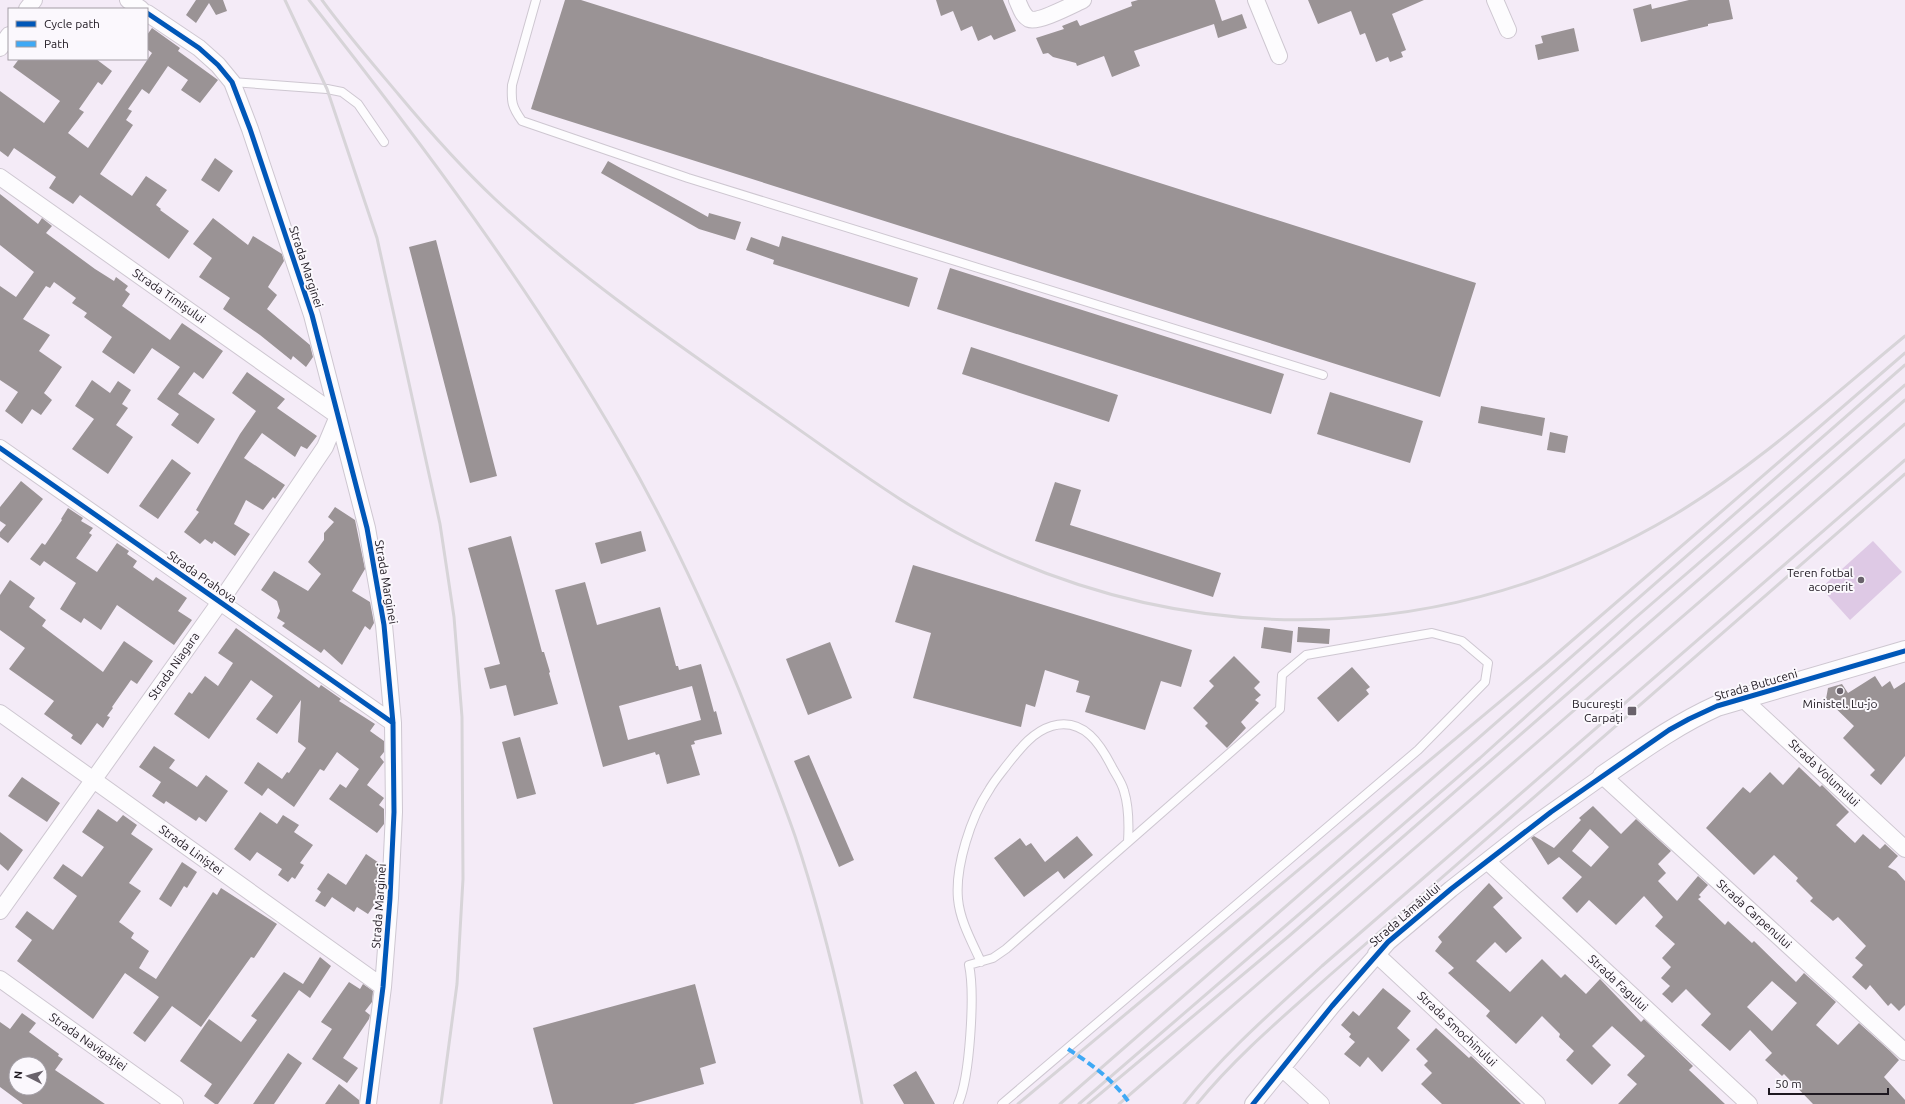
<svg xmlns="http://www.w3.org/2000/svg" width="1905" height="1104" viewBox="0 0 1905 1104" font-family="Ubuntu,sans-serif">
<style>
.green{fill:#dec9e5}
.building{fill:#9a9395;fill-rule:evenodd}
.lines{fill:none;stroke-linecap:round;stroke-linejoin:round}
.service-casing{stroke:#cec7d1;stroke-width:10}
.minor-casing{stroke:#cec7d1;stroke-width:18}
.tertiary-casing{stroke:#cec7d1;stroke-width:22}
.service{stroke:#fdfcfe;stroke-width:8}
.minor{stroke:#fdfcfe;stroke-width:16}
.tertiary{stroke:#fdfcfe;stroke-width:20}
.rail{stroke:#d7d4d8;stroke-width:3}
.quiet{stroke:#3fa9f5;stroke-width:4;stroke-dasharray:8 4;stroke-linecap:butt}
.cycleway-casing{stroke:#fbf8fd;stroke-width:8}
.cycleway{stroke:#0057b8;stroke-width:5}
.poi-dot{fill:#69626b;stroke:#fbf8fd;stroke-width:1.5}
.labels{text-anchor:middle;stroke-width:4;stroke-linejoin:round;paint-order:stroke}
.street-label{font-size:12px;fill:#1e1820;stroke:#fbf8fd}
.poi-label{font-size:12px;fill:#1e1820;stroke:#fbf8fd;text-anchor:end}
</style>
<rect width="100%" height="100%" fill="#f4ebf7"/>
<path class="green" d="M1873,541L1902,572L1850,620L1821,588Z"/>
<path class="building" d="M196,0H223L227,11L216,15L209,3L196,23L186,15Z
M565,0H581L1476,283L1440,397L531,109Z
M936,0H1003L1016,31L994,40L991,35L978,41L972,26L961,31L953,11L941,16Z
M1138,0H1215L1222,21L1242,14L1247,28L1218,38L1214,24L1134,51L1140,66L1112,77L1104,56L1077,66L1076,63L1053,57L1048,53L1043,54L1036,38L1064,29L1062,26L1077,20L1080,26L1132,6L1131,2Z
M1308,0H1424L1392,14L1406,50L1401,52L1403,57L1390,62L1388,57L1376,62L1365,33L1360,35L1351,11L1318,24Z
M1689,0H1729L1733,19L1708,24V26L1641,42L1633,9L1651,4L1652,9Z
M152,28L180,48L178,51L218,80L200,103L181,90L188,80L168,66L149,94L142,89L128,109L132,111L126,120L133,125L100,174L132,196L146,176L167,190L156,205L161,209L160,210L189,231L169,259L80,195L73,204L49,188L56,177L14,148L8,157L0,151V91L44,123L60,101L13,67L19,59H96L112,71L102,85L98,82L79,109L84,112L68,133L88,148L152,53L147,49V35Z
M1574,28L1579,51L1538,60L1535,45L1543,43L1541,36Z
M215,158L233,171L219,192L201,180Z
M608,161L708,217L709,213L741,222L735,240L699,229L601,173Z
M0,194L38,224L42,218L52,226L46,233L95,269L114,281L116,277L128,286L125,290L130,294L122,306L170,340L182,323L223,351L203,379L194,372L178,394L215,419L198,444L171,425L179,414L157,399L180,367L152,348L134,374L102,352L112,337L84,317L87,313L72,303L76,298L54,282L50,288L46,286L23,319L50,335L39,351L62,367L44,393L52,400L41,415L32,409L22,424L5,411L18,392L0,380V286L16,297L34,272L0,245Z
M213,218L248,245L253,236L282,254L284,261L268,287L277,295L267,309L310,345L313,357L306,367L293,356L291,360L260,335L223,309L230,298L199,277L212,258L193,244Z
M782,236L918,278L909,307L773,264L774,260L746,250L751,237L779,247Z
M436,240L497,476L470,483L409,247Z
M950,268L1284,374L1271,414L937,309Z
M971,347L1118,395L1109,422L962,374Z
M247,372L285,399L277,408L317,436L307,449L301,446L295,457L262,433L244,458L285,485L275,499L273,497L263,510L246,500L234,524L250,534L235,556L214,541L212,544L205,539L200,544L184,532L199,512L196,510L240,434L256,411L232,393Z
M92,380L110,393L118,381L131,390L122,404L128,408L116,425L133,437L108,474L72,449L94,419L75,406Z
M1330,392L1423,421L1410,463L1317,434Z
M1481,406L1545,418L1542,436L1478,423Z
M1550,432L1568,436L1565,453L1547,450Z
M172,459L191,473L158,519L139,506Z
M21,481L43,499L8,543L0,537V532L6,525L0,521V507Z
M1055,482L1081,490L1070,525L1221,573L1213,597L1035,541Z
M335,507L355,520L365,569L352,591L370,602L374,623L370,630L365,626L342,665L324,649L321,653L282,626L285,623L277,618L280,611L277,601L261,590L274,571L308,591L321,574L308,562L324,540V533L334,522L328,517Z
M68,508L83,518L81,521L93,528L89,533L92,535L76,558L97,572L117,543L129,551L127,554L137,561L133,567L153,581L156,577L187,598L178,611L192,620L174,645L117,605L101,630L84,618L81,623L60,609L76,583L44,561L40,566L30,559L42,543L45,545L62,520L61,519Z
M641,531L646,551L601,564L595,543Z
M511,536L542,652H544L550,672L549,673L558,704L514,716L506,685L490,689L484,668L500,664L468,548Z
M913,565L1192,650L1181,687L1161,681L1145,730L1085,712L1090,696L1076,692L1079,681L1045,670L1035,707L1026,704L1021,727L913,698L931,633L895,622Z
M10,580L35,598L29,607L46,620L42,626L103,672L124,641L153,661L137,684L131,680L112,707L113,708L107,716L110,717L103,728L97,723L81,745L71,738L73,735L44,714L54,701L9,669L25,648L0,630V595Z
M585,582L597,625L660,607L676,666H678L679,670L701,664L714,712L716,711L722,734L694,741L695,744L691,745L700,775L667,784L659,754L656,755L655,752L603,767L555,590ZM692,686L701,720L628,740L619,706Z
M1264,627L1293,631L1291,653L1261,648Z
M1298,627L1330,629L1329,644L1297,642Z
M236,628L319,688L321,685L341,699L339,701L375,724L370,731L384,741V752L380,757L384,762L367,785L384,798L379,805L384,809V824L377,833L329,799L340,784L346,788L359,769L337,752L324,771L320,769L294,807L268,788L262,796L244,783L258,762L282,779L287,772L289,773L306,748L298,742L301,700L277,734L256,719L273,696L251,680L209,739L174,714L189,692L192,694L205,676L218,686L233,663L218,653Z
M830,642L852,698L808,715L786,659Z
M1234,656L1260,682L1254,688L1261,695L1255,700L1259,703L1241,722L1246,728L1227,748L1205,726L1208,723L1193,708L1214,686L1209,681Z
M1352,667L1370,687L1366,690L1369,694L1338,722L1317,698Z
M1875,676L1882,687L1890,681L1894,689L1905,682V756L1881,785L1870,775L1875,770L1843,738L1854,726L1826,699L1828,688L1842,684L1848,693Z
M520,737L536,794L517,799L502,742Z
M154,746L175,760L169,768L197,787L206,775L228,791L206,822L199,817L196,821L166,801L164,804L152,796L161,782L139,767Z
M809,755L854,860L839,867L794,761Z
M1799,767L1820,787L1822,785L1849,812L1836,825L1855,843L1863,834L1880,849L1885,844L1898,856L1888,867L1896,871L1905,881V1005L1899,1011L1891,1003L1888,1006L1870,985L1866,990L1852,977L1863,965L1855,958L1866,946L1838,917L1833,921L1810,901L1813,898L1796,881L1798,878L1774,855L1754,875L1706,828L1743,787L1750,793L1770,772L1783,785Z
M22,777L60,803L47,822L8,796Z
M1593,806L1621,834L1636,819L1671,851L1658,864L1666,873L1658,881L1677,901L1698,876L1708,885L1699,895L1701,897L1698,899L1725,925L1728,921L1752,943L1754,941L1796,982L1804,973L1836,1002L1816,1025L1838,1045L1859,1023L1890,1051L1899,1060L1884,1077L1905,1100V1104H1813L1784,1074L1782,1076L1765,1060L1772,1053L1750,1030L1730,1051L1701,1025L1711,1014L1686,989L1672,1003L1662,994L1670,986L1661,978L1671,967L1662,958L1675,944L1655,926L1663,917L1644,896L1616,925L1589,900L1577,913L1562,898L1582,877L1559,857L1548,865L1531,838L1534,836L1554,848L1581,820L1579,818ZM1590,829L1609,847L1591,867L1572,851ZM1772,981L1797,1003L1772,1031L1747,1007Z
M98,809L117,822L123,815L137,825L131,834L153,849L129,883L141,891L119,922L134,933L131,938L149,951L139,968L156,979L213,892L217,895L221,888L277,924L254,958L251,957L201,1027L172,1006L145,1042L133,1033L159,997L125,973L93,1019L17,961L32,940L15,927L27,911L53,930L77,896L53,878L63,864L82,877L104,847L82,832Z
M260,812L277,824L283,815L299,825L294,832L313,845L300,863L304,865L295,879L292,877L288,882L278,875L282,869L257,852L250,861L234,849Z
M0,832L23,850L8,871L0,864Z
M1077,836L1093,855L1064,879L1058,871L1024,897L994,858L1020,838L1026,846L1031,843L1045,862Z
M366,854L382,865V876L375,886L381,889V895L368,914L357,907L354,912L332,897L325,907L315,901L321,892L317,889L328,873L346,885Z
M182,862L197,872L187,888L184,886L171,907L159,899Z
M1489,883L1503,898L1493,907L1522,938L1506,953L1495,942L1476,961L1510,992L1542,959L1561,978L1565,974L1586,994L1600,979L1641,1022L1644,1019L1693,1066L1689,1070L1725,1104H1618L1637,1084L1627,1075L1645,1056L1612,1026L1592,1046L1611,1065L1592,1085L1566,1060L1574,1051L1559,1037L1560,1034L1542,1016L1516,1044L1486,1016L1490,1011L1448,973L1454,968L1435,951L1442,942L1438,937Z
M320,957L331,966L310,998L299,990L218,1104H215L204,1096L212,1084L180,1061L209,1019L241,1042L257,1020L251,1016L284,972L303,984Z
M349,982L360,989L363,984L373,991L372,1002L365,1011L370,1015L369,1019L343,1058L358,1068L347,1083L312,1059L332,1029L321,1022Z
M695,984L716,1063L700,1068L704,1084L633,1104H553L533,1028Z
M1383,988L1411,1011L1397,1028L1410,1040L1382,1072L1368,1057L1360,1067L1344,1054L1355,1042L1349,1037L1351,1034L1341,1025L1353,1011L1359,1016Z
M22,1013L36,1023L29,1032L59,1054L58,1056L63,1059L55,1070L105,1104H23L0,1087V1022L10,1029ZM16,1064H40V1088H16Z
M1436,1028L1469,1058L1471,1056L1521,1104H1442L1421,1084L1432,1073L1424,1065L1428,1061L1416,1049Z
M288,1053L302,1063L274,1104H253Z
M916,1071L935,1104H904L893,1085Z
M339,1084L359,1100V1104H325Z"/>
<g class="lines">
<defs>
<path id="service" d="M536,0L512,85C511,102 512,107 522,121L688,178L1323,375
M232,82L327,89L342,92L358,104L384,142
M981,962C972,942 960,921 958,899C955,866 971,817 989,790C994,781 1001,773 1007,765C1019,750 1032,732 1052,726C1084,717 1101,745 1113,769C1117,776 1122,783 1124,791C1129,807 1129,825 1128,842
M958,1104C970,1078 975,993 969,965L993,958L1006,949L1280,709L1282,675L1306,655L1432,633L1462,641L1488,663L1485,682L1418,750L1002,1104"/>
<path id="minor" d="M128,0L141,9
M1017,0C1020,6 1022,15 1029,19C1038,23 1072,5 1083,0
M1256,0L1279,56
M1495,0L1508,30
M27,9L34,0
M147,13L199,48L218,65L232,82L250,129L312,315L367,528L384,625L393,723L394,812L390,898L383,987L368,1104
M0,48L9,35
M0,177L338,416L325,447L220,602L0,911
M0,448L393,723
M1742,698L1905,849
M0,713L383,987
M1488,862L1749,1104
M1376,954L1537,1104
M0,979L175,1104
M1282,1068L1321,1104
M1253,1104L1332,1006L1388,942L1451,889L1525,831L1603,776L1905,1052"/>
<path id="tertiary" d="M1603,776C1641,750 1675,725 1717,706L1905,651"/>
</defs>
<use href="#service" class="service-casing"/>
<use href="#minor" class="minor-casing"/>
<use href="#tertiary" class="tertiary-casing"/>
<use href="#service" class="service"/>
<use href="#minor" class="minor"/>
<use href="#tertiary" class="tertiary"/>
<path class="rail" d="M285,0L327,89L377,238L440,524L454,617L462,717L463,879L457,984L441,1104
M309,0C422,143 531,289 622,447C667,525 705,607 739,690C758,738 778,787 795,836C824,923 845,1014 862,1104
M322,0C346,33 373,64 399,95C429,131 461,167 495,199C576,274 667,337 757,400C834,453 910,513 995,552C1218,654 1463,640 1674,515C1757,465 1830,398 1905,336
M1018,1104L1545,664L1905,353
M1060,1104L1905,365
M1079,1104L1480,758L1634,619L1905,385
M1088,1104L1289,936L1905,400
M1119,1104L1905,424
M1184,1104C1224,1053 1274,1010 1322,966L1905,460
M1197,1104C1236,1056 1284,1016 1330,975L1905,474"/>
<path class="quiet" d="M1068,1049C1091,1064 1115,1081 1130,1104"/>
<defs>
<path id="cycleway" d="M147,13L199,48L218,65L232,82L250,129L312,315L367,528L384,625L393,723L394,812L390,898L383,987L368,1104
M0,448L393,723
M1253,1104L1332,1006L1388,942L1451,889L1551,812L1669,730L1689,719L1717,706L1905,651"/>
</defs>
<use href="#cycleway" class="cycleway-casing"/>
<use href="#cycleway" class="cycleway"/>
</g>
<g class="poi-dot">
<circle cx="1861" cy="580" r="4"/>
<circle cx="1840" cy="691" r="4"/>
<rect x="1627" y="706" width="10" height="10" rx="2"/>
</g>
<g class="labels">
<g class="street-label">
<text transform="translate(306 267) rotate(72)" y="4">Strada Marginei</text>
<text transform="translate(169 296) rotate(35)" y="4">Strada Timișului</text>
<text transform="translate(202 577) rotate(35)" y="4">Strada Prahova</text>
<text transform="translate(386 582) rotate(80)" y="4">Strada Marginei</text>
<text transform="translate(174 666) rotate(-55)" y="4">Strada Niagara</text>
<text transform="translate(1756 685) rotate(-16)" y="4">Strada Butuceni</text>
<text transform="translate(1824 773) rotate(43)" y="4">Strada Volumului</text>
<text transform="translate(191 850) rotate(36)" y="4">Strada Liniștei</text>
<text transform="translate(379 906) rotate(-86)" y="4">Strada Marginei</text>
<text transform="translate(1754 914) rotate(42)" y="4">Strada Carpenului</text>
<text transform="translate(1405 915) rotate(-41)" y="4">Strada Lămâiului</text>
<text transform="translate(1618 983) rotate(43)" y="4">Strada Fagului</text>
<text transform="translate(1457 1029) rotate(43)" y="4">Strada Smochinului</text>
<text transform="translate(88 1042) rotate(35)" y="4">Strada Navigației</text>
</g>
<g class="poi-label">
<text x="1853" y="577">Teren fotbal<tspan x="1853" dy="14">acoperit</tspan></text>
<text x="1623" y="708">București<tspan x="1623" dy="14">Carpați</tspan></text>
<text x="1840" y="708" text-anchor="middle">Ministel. Lu-jo</text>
</g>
</g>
<rect x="8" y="8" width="140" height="52" fill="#fbf8fd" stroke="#a39ea5"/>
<rect x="16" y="21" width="20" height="6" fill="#0057b8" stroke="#a39ea5"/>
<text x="44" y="28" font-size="12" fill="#1e1820">Cycle path</text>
<rect x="16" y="41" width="20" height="6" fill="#3fa9f5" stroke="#a39ea5"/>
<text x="44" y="48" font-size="12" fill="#1e1820">Path</text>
<g transform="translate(28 1076) rotate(276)"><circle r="19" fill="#fbf8fd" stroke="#a39ea5"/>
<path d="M0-3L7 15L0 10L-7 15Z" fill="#69626b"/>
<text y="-6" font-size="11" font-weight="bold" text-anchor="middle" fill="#1e1820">N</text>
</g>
<path d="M1769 1088v6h119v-6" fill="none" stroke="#1e1820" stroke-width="2"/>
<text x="1775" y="1088" font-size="12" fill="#1e1820" stroke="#fbf8fd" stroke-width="3" paint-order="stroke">50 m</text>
</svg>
